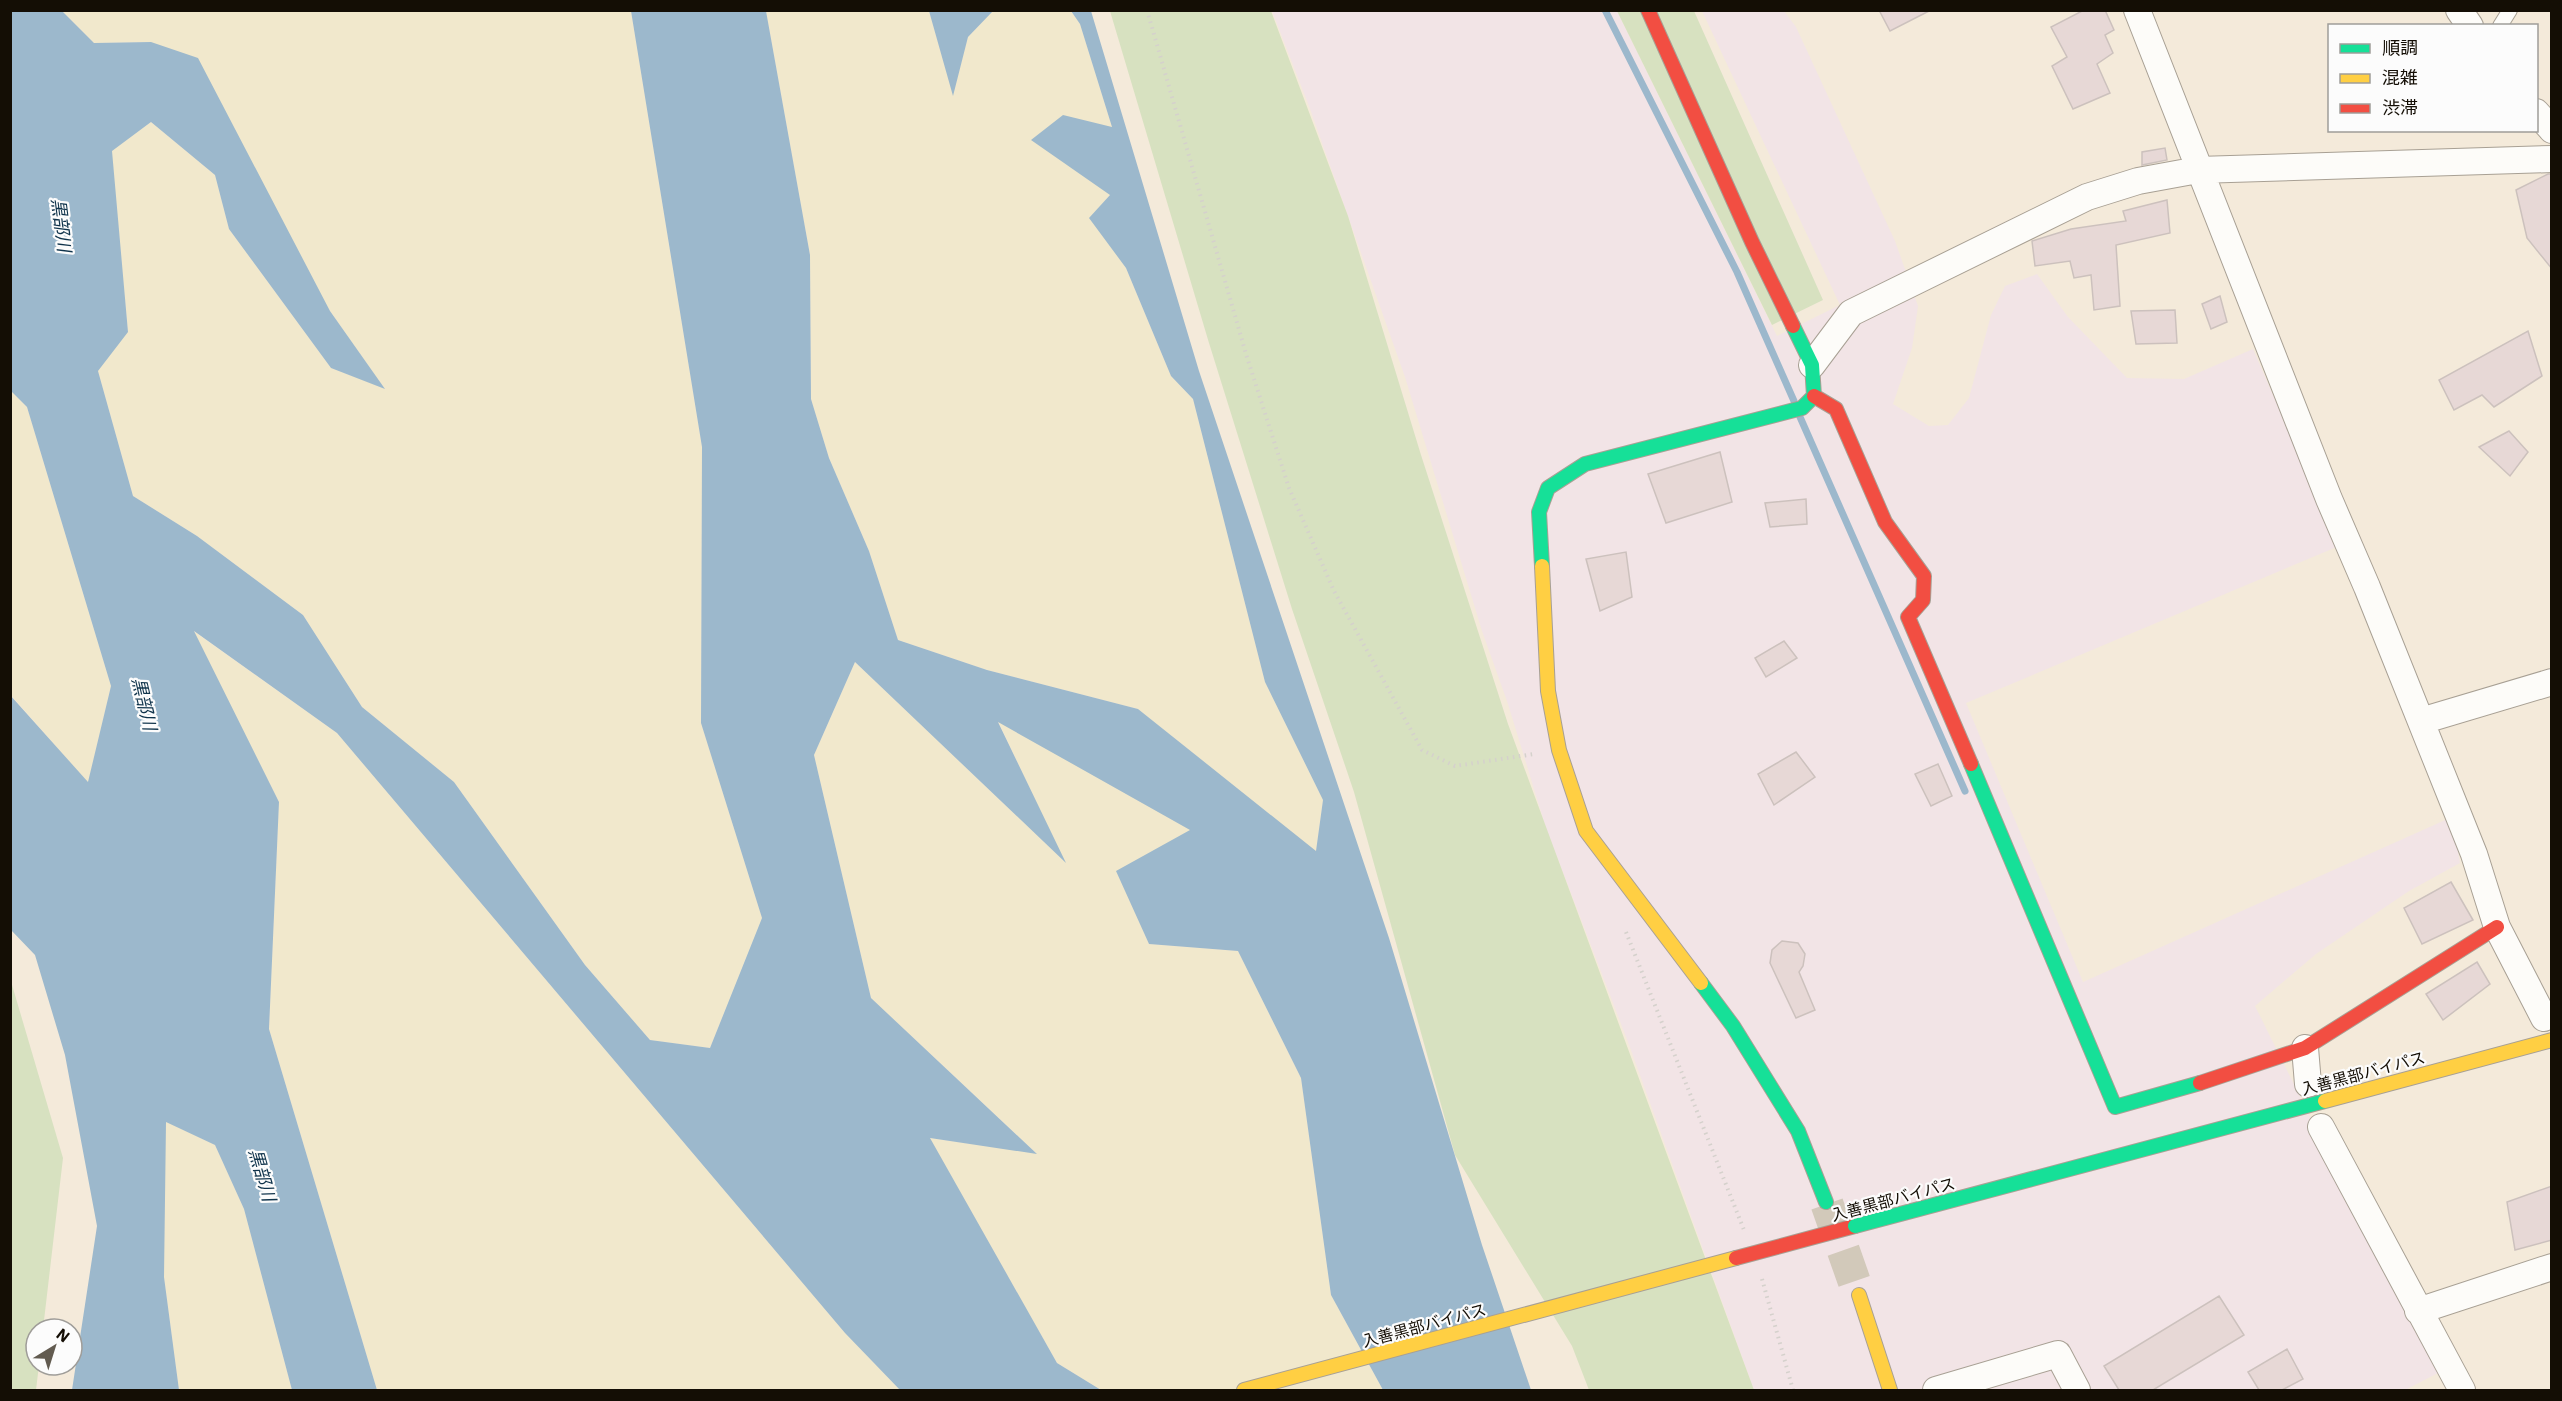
<svg xmlns="http://www.w3.org/2000/svg" width="2562" height="1401" viewBox="0 0 2562 1401" font-family="'IBM Plex Sans','Noto Sans JP',sans-serif">
<style>
.industrial{fill:#f2e4e6}
.green{fill:#d7e1c0}
.sand{fill:#f1e8cc}
.water{fill:#9cb8cc}
.lines{fill:none;stroke-linecap:round;stroke-linejoin:round}
.stream{stroke:#9cb8cc;stroke-width:7}
.building{fill:#e7d8d6;stroke:#ccc1bd;stroke-width:1.5}
.secondary-tunnel{stroke:#d2c9ba;stroke-width:33;stroke-dasharray:33 16;stroke-linecap:butt}
.lane-casing{stroke:#a8a094;stroke-width:16}
.street-casing{stroke:#a8a094;stroke-width:28}
.fast-casing{stroke:#a8a094;stroke-width:16}
.slow-casing{stroke:#a8a094;stroke-width:16}
.jam-casing{stroke:#a8a094;stroke-width:16}
.path{stroke:#d5d1cc;stroke-width:4;stroke-dasharray:1.5 4.5;stroke-linecap:butt}
.lane{stroke:#fdfcf9;stroke-width:14}
.street{stroke:#fdfcf9;stroke-width:26}
.fast{stroke:#16e098;stroke-width:14}
.slow{stroke:#ffcf43;stroke-width:14}
.jam{stroke:#f24e42;stroke-width:14}
.fast-bridge-casing{stroke:#a8a094;stroke-width:16;stroke-linecap:butt}
.slow-bridge-casing{stroke:#a8a094;stroke-width:16;stroke-linecap:butt}
.fast-bridge{stroke:#16e098;stroke-width:14}
.slow-bridge{stroke:#ffcf43;stroke-width:14}
.labels{text-anchor:middle;stroke-width:4.5;stroke-linejoin:round;paint-order:stroke}
.street-label{font-size:16px;fill:#140e05;stroke:#fcfcfc}
.water-label{font-size:18px;font-style:italic;fill:#0f334b;stroke:#fcfcfc}
</style>
<rect width="100%" height="100%" fill="#f4eada"/>
<path class="industrial" d="M1272,11H1617L1777,336L1840,305L1702,11H1784L1796,27L1895,241L1918,306L1912,348L1893,404L1929,426L1948,425L1969,398L1991,315L2005,286L2037,274L2068,317L2127,378L2184,379L2253,349L2339,546L1966,703L2083,982L2452,817L2460,863L2409,891L2316,954L2255,1006L2438,1373L2405,1390H1754L1628,1042L1546,828L1507,701L1482,631L1405,377L1309,106Z"/>
<path class="green" d="M1110,11H1271L1348,216L1421,455L1508,724L1754,1390H1589L1572,1346L1455,1155L1354,792L1292,609L1209,343Z
M1617,11H1694L1823,300L1772,325Z
M10,978L63,1158L43,1329H36V1365H39L36,1390H11Z"/>
<path class="sand" d="M62,11H631L702,447L701,723L762,918L710,1048L650,1040L585,965L454,782L362,707L303,615L197,536L133,496L98,371L128,331L111,151L151,122L215,175L229,229L331,368L384,388L330,311L151,42L94,43Z
M766,11H929L953,94L968,37L993,11H1071L1080,24L1112,127L1110,195L1090,218L1126,268L1171,376L1193,399L1265,682L1323,800L1316,852L1138,709L987,670L898,640L869,551L829,458L811,399L810,255Z
M10,390L27,407L111,686L88,783L11,695Z
M192,630L337,733L845,1333L900,1390H377L269,1029L279,802Z
M855,662L1064,861L998,721L1191,830L1117,872L1149,944L1238,951L1301,1078L1331,1295L1383,1390H1101L1057,1363L929,1138L1036,1153L871,998L814,755Z
M165,1121L215,1145L244,1209L292,1390H179L164,1277Z"/>
<path class="water" d="M11,11H62L94,43L151,42L198,58L330,311L385,389L331,368L229,229L215,175L151,122L112,151L128,332L98,371L133,496L197,536L303,615L362,707L454,782L585,965L650,1040L710,1048L762,918L701,723L702,447L631,11H766L810,255L811,399L829,458L869,551L898,640L987,670L1138,709L1316,851L1323,800L1265,682L1193,399L1171,376L1126,268L1089,218L1110,195L1031,140L1063,115L1112,127L1080,24L1071,11H1091L1199,371L1389,938L1482,1245L1531,1390H1383L1331,1295L1301,1078L1238,951L1149,944L1116,871L1190,830L998,722L1066,863L855,662L814,755L871,998L1037,1154L930,1138L1057,1363L1101,1390H900L845,1333L337,733L194,631L279,802L269,1029L377,1390H292L244,1209L215,1145L166,1122L164,1277L179,1390H72L97,1226L65,1055L35,955L11,930L10,695L88,782L111,686L27,407L10,390Z
M929,11H993L968,37L953,96Z"/>
<g class="lines">
<path class="stream" d="M1605,10L1737,272L1794,401
M1800,417L1965,791"/>
</g>
<path class="building" d="M1879,10H1931L1890,31Z
M2084,10H2105L2114,30L2105,35L2113,53L2097,64L2110,93L2073,109L2052,66L2067,57L2051,27Z
M2165,148L2167,160L2142,165V152Z
M2548,174H2552V269L2527,238L2516,190Z
M2167,200L2170,233L2116,245L2120,306L2094,310L2091,275L2074,278L2070,261L2035,266L2032,241L2071,229L2126,221L2123,211Z
M2220,296L2227,322L2211,329L2202,304Z
M2175,310L2177,343L2136,344L2131,311Z
M2528,331L2542,376L2494,407L2482,395L2454,410L2439,380Z
M2509,431L2528,452L2510,476L2479,447Z
M1720,452L1732,502L1666,523L1648,474Z
M1806,499L1807,524L1770,527L1765,503Z
M1626,552L1632,597L1600,611L1586,559Z
M1784,641L1797,658L1766,677L1755,658Z
M1796,752L1815,777L1774,805L1758,774Z
M1938,764L1952,796L1931,806L1915,774Z
M2451,882L2473,920L2422,944L2404,908Z
M1782,941L1798,943L1805,954L1803,966L1799,972L1815,1010L1796,1018L1770,963L1772,950Z
M2477,962L2490,984L2443,1020L2426,994Z
M2552,1186V1240L2515,1250L2507,1202Z
M2219,1296L2244,1335L2153,1390H2119L2104,1366Z
M2287,1349L2303,1379L2282,1390H2259L2248,1372Z"/>
<g class="lines">
<path class="secondary-tunnel" d="M1827,1204L1859,1295"/>
<defs>
<path id="lane" d="M2500,26L2510,10"/>
<path id="street" d="M2137,10L2329,499L2367,587L2474,854L2497,927L2544,1018
M2459,10L2470,26
M2536,112L2552,130
M1812,365L1851,313L2087,197L2138,181L2198,170L2552,159
M2421,721L2552,682
M2305,1048L2308,1084
M2321,1127L2462,1390
M2418,1311L2552,1267
M1936,1390L2058,1354L2077,1390"/>
<path id="fast" d="M1542,566L1539,512L1548,488L1585,464L1802,408L1814,396L1812,365L1793,326
M1971,764L2115,1107L2200,1083
M1701,983L1733,1026L1798,1131L1826,1202"/>
<path id="slow" d="M1542,566L1548,691L1559,750L1586,831L1701,983
M1859,1295L1890,1390
M1244,1390L1736,1258"/>
<path id="jam" d="M1648,10L1752,242L1793,326
M1814,396L1836,409L1885,522L1924,576L1923,600L1908,617L1971,764
M2200,1083L2305,1048L2497,927
M1736,1258L1855,1226"/>
</defs>
<use href="#lane" class="lane-casing"/>
<use href="#street" class="street-casing"/>
<use href="#fast" class="fast-casing"/>
<use href="#slow" class="slow-casing"/>
<use href="#jam" class="jam-casing"/>
<path class="path" d="M1147,10L1246,354L1289,488L1334,591L1422,750L1455,766L1534,754
M1626,932L1744,1230
M1762,1279L1793,1390"/>
<use href="#lane" class="lane"/>
<use href="#street" class="street"/>
<use href="#fast" class="fast"/>
<use href="#slow" class="slow"/>
<use href="#jam" class="jam"/>
<defs>
<path id="fast-bridge" d="M1855,1226L2325,1101"/>
<path id="slow-bridge" d="M2325,1101L2552,1040"/>
</defs>
<use href="#fast-bridge" class="fast-bridge-casing"/>
<use href="#slow-bridge" class="slow-bridge-casing"/>
<use href="#fast-bridge" class="fast-bridge"/>
<use href="#slow-bridge" class="slow-bridge"/>
</g>
<g class="labels">
<g class="street-label">
<text transform="translate(2363 1073) rotate(-15)" y="6">入善黒部バイパス</text>
<text transform="translate(1893 1199) rotate(-15)" y="6">入善黒部バイパス</text>
<text transform="translate(1424 1325) rotate(-15)" y="6">入善黒部バイパス</text>
</g>
<g class="water-label">
<text transform="translate(61 225) rotate(83)" y="6">黒部川</text>
<text transform="translate(144 704) rotate(77)" y="6">黒部川</text>
<text transform="translate(262 1175) rotate(74)" y="6">黒部川</text>
</g>
</g>
<rect width="2562" height="1401" fill="none" stroke="#140e05" stroke-width="24"/>
<rect x="2328" y="24" width="210" height="108" fill="#fcfcfc" stroke="#9f9d99" stroke-width="1.5"/>
<rect x="2340" y="44" width="30" height="9" fill="#16e098" stroke="#9f9d99" stroke-width="1.5"/>
<text x="2382" y="54" font-size="18" fill="#140e05">順調</text>
<rect x="2340" y="74" width="30" height="9" fill="#ffcf43" stroke="#9f9d99" stroke-width="1.5"/>
<text x="2382" y="84" font-size="18" fill="#140e05">混雑</text>
<rect x="2340" y="104" width="30" height="9" fill="#f24e42" stroke="#9f9d99" stroke-width="1.5"/>
<text x="2382" y="114" font-size="18" fill="#140e05">渋滞</text>
<g transform="translate(54 1347) rotate(38)"><circle r="28" fill="#fcfcfc" stroke="#9f9d99" stroke-width="1.5"/>
<path d="M0-4.5L10 22L0 15L-10 22Z" fill="#625b50"/>
<text y="-9" font-size="16" font-weight="bold" text-anchor="middle" fill="#140e05">N</text>
</g>
</svg>
